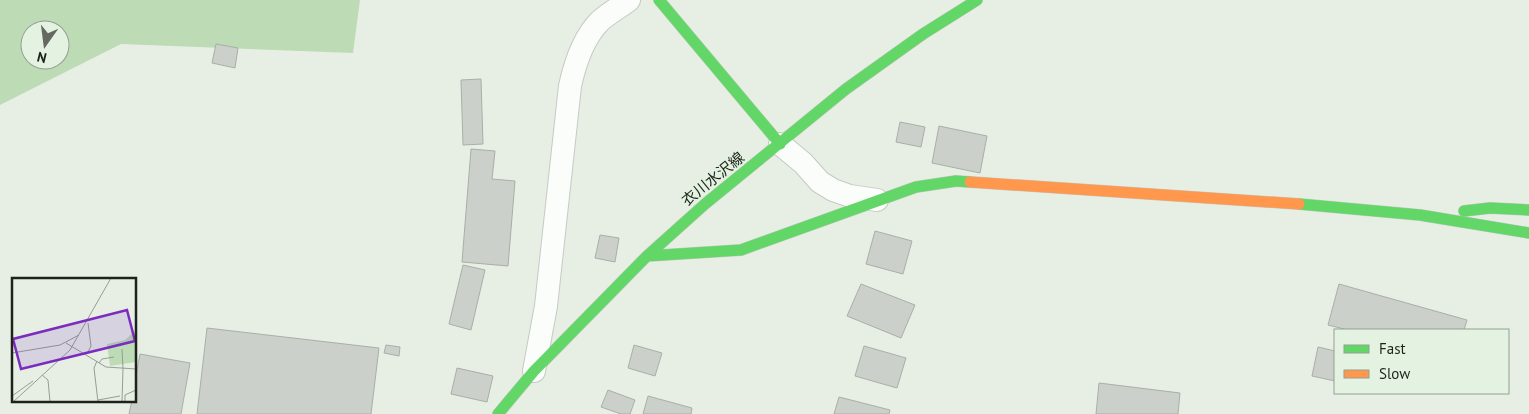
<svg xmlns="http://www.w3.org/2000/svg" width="1529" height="414" viewBox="0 0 1529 414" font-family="'PT Sans','Noto Sans JP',sans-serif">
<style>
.forest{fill:#bddbb5;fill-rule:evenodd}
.building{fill:#cbd1ca;stroke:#a8afa7}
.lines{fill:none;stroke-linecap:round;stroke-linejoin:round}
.street-casing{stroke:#c5cac3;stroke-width:24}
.fast-casing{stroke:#c5cac3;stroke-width:12}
.slow-casing{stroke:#c5cac3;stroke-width:12}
.street{stroke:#fbfdfb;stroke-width:22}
.fast{stroke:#63d668;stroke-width:11}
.slow{stroke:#ff974d;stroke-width:11}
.labels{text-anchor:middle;stroke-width:4;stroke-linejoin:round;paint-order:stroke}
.street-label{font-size:15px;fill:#1d221b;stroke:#e4f3e1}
.inset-road{fill:none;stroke:#969d94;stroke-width:1}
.view{fill:#7b2cbf;fill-opacity:0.15;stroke:#7b2cbf;stroke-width:2.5}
.inset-edge{fill:none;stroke:#1d221b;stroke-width:2.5}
</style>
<rect width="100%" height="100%" fill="#e7efe5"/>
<path class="forest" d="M0,0H360L353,53L121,44L0,105ZM30,30H60V60H30Z"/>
<path class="building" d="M216,44L238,48L235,68L212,63Z
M481,79L483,144L463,145L461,80Z
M900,122L925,127L921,147L896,142Z
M939,126L987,136L980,173L932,163Z
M471,149L495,151L492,179L515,181L508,266L462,262Z
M875,231L912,241L903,274L866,264Z
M600,235L619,238L615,262L595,258Z
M463,265L485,270L471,330L449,324Z
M861,284L915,305L901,338L847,316Z
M1339,284L1467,320L1464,330H1348L1328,325Z
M207,328L379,348L371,414H197Z
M386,345L400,347L399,356L384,353Z
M634,345L662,353L655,376L628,368Z
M864,346L906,358L897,388L855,376Z
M1318,347L1335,351V381L1312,376Z
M140,354L190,363L181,414H129L132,400H135V381Z
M457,368L493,376L487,402L451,394Z
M1099,383L1180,393L1178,414H1096Z
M608,390L635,400L630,414H621L601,407Z
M648,396L692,408L691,414H643Z
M839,397L890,410L889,414H834Z"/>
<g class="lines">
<defs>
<path id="street" d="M780,144L803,163L820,182L833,190L850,196L877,200
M534,371L546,306L570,86C575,63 583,38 600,21C609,13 620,7 629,0"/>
<path id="fast" d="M659,0L780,144
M1299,204L1420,215L1529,233
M1464,211L1490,208L1529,210
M647,256L741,250L916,187L956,181L970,182
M498,414L534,371L647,256L705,204L846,89L923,34L977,0"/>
<path id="slow" d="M970,182L1299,204"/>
</defs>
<use href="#street" class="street-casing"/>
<use href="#fast" class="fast-casing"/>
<use href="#slow" class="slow-casing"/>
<use href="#street" class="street"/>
<use href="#fast" class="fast"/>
<use href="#slow" class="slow"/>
</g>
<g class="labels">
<g class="street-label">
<text transform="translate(713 179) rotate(-39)" y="5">衣川水沢線</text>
</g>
</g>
<g transform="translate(12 278)">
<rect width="124" height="124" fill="#e7efe5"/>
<path d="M124,52V84L98,88L95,66L113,62Z" fill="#bddbb5"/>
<path class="inset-road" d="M54,65L94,89L124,91M110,71L111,91M0,75L48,67L67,57M75,76L79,68L76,45M85,83L82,90L86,124M87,85L90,81L102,79M30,97L36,102L38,124M0,118L21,103M86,122L108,118M1,124L58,72L99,0M110,124L111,91M113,124V117L124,112"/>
<path class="view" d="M115,32L123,63L9,91L1,61Z"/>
<rect width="124" height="124" class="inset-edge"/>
</g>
<rect x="1334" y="329" width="175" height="65" fill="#e4f3e1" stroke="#949f92"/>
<rect x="1344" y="345" width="25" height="8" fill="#63d668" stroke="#949f92"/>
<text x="1379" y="354" font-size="15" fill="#1d221b">Fast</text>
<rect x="1344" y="370" width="25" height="8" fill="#ff974d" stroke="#949f92"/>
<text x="1379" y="379" font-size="15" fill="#1d221b">Slow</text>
<g transform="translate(45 45) rotate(194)"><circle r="24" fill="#e4f3e1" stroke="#949f92"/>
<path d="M0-4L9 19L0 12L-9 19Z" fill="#646a62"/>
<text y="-8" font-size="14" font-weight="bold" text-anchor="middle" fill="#1d221b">N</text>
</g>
</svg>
